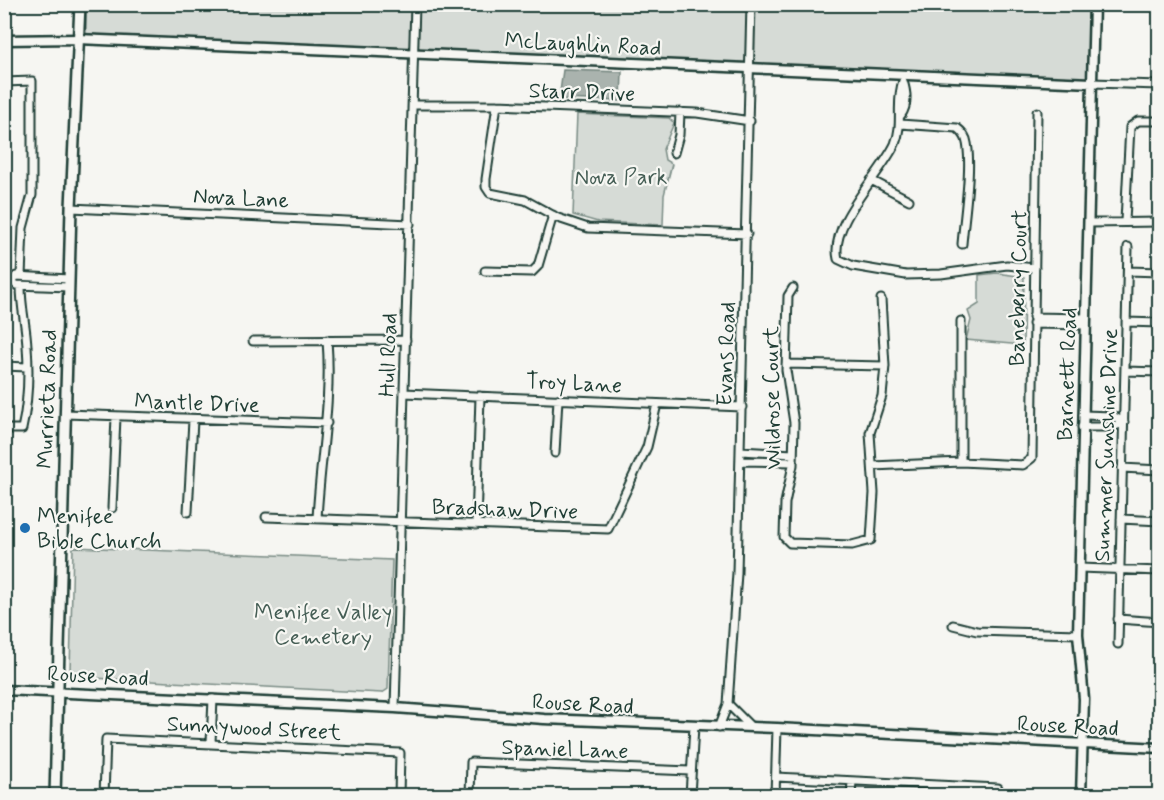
<svg xmlns="http://www.w3.org/2000/svg" width="1164" height="800" viewBox="0 0 1164 800" font-family="Mynerve,sans-serif">
<style>
.green{fill:#d6dbd6;stroke:#7a8c85;stroke-width:1.5}
.water{fill:#aab3ae;stroke:#72847d;stroke-width:1.5}
.lines{fill:none;stroke-linecap:round;stroke-linejoin:round}
.minor-casing{stroke:#1f3d34;stroke-width:11}
.tertiary-casing{stroke:#1f3d34;stroke-width:13}
.secondary-casing{stroke:#1f3d34;stroke-width:14}
.minor{stroke:#f6f6f2;stroke-width:7}
.tertiary{stroke:#f6f6f2;stroke-width:8}
.secondary{stroke:#f6f6f2;stroke-width:9}
.poi-dot{fill:#1f6fb2;stroke:#f6f6f2;stroke-width:2}
.labels{text-anchor:middle;stroke-width:4.5;stroke-linejoin:round;paint-order:stroke}
.street-label{font-size:22px;fill:#1f3d34;stroke:#f6f6f2}
.park-label{font-size:22px;fill:#445d54;stroke:#f6f6f2}
.poi-label{font-size:22px;fill:#1f3d34;stroke:#f6f6f2;text-anchor:start}
</style>
<rect width="100%" height="100%" fill="#f6f6f2"/>
<filter id="ink" filterUnits="userSpaceOnUse"><feTurbulence type="fractalNoise" baseFrequency=".0167" numOctaves="2"/><feDisplacementMap in="SourceGraphic" scale="12" xChannelSelector="R" yChannelSelector="G"/><feConvolveMatrix kernelMatrix="1 2 1 2 8 2 1 2 1" color-interpolation-filters="sRGB"/></filter>
<g filter="url(#ink)">
<path class="green" d="M86,4H1088L1089,80L86,35Z
M577,114L669,118L674,123L663,149L665,160L672,164L664,195L663,225L598,222L573,215Z
M997,273L1024,277L1023,345L966,340L971,320L968,311L979,304V275Z
M73,547L392,560L388,689L382,693L92,678L78,680L70,672Z"/>
<path class="water" d="M563,70L622,72L621,101L559,99Z"/>
<g class="lines">
<defs>
<path id="minor" d="M4,82L32,81V195L23,228L21,276
M1092,83L1160,85
M413,105H497L697,113L750,121
M497,105L486,179V187L490,193L525,200L558,218L588,228L747,234
M901,115C908,105 907,93 903,81C895,103 904,123 895,144C880,176 829,223 838,259L853,266L906,275L941,274L1007,265L1035,268
M900,124L957,128C961,131 964,134 966,139C973,162 964,218 962,244
M674,153L679,135L680,112
M871,180L909,200
M71,208L410,224
M1125,221L1130,127L1138,121H1160
M1089,223L1160,222
M485,271L532,272L538,266L553,215
M1128,271L1160,272
M69,287L16,285L13,281L16,276L69,279
M793,288L788,296L786,370L794,423L793,465L785,503L784,537L790,543L852,545L871,540L874,493L870,433L882,396L885,366L881,299
M1033,317L1086,318
M961,321V462
M1126,322L1160,323
M1033,324L1086,325
M253,341L406,340
M786,364L885,366
M4,366L27,367
M1125,371L1160,372
M404,393L742,407
M65,414L327,423
M1083,415L1113,416L1124,422
M1082,427H1113L1124,422
M4,429H22C28,403 29,373 27,346C26,325 21,308 21,286
M741,451L793,454
M555,453L558,399
M740,461L793,462
M873,466L961,462L1023,465L1032,458L1037,112
M1122,468L1160,470
M112,508L116,417
M188,512L193,420
M266,517L608,529L647,447L657,404
M317,519C320,459 332,402 327,340
M1121,519L1160,521
M476,525L480,396
M1080,568L1160,571
M1118,619L1160,622
M953,625L977,631L1078,634
M1118,644L1128,247
M728,704L751,727
M395,708L415,4
M719,727L728,704L737,573L751,4
M211,742L213,699
M776,777L998,788L1001,796
M1081,794L1160,795
M104,796L106,739L400,753L399,796
M470,796L471,762L690,771
M690,796L694,726
M775,796L777,728
M851,796L852,781"/>
<path id="tertiary" d="M4,40L78,39L1092,83
M4,690L395,708L544,719L777,728L1160,748
M1081,796L1084,699L1078,634L1094,4"/>
<path id="secondary" d="M55,796L71,208L80,4"/>
</defs>
<use href="#minor" class="minor-casing"/>
<use href="#tertiary" class="tertiary-casing"/>
<use href="#secondary" class="secondary-casing"/>
<use href="#minor" class="minor"/>
<use href="#tertiary" class="tertiary"/>
<use href="#secondary" class="secondary"/>
</g>
</g>
<circle class="poi-dot" cx="25" cy="528" r="6"/>
<g class="labels">
<g class="street-label">
<text transform="translate(583 43) rotate(3)" y="8">McLaughlin Road</text>
<text transform="translate(582 91) rotate(2)" y="8">Starr Drive</text>
<text transform="translate(241 197) rotate(3)" y="8">Nova Lane</text>
<text transform="translate(1017 288) rotate(-89)" y="8">Baneberry Court</text>
<text transform="translate(725 354) rotate(-88)" y="8">Evans Road</text>
<text transform="translate(387 355) rotate(-88)" y="8">Hull Road</text>
<text transform="translate(1066 374) rotate(-88)" y="8">Barnett Road</text>
<text transform="translate(574 382) rotate(3)" y="8">Troy Lane</text>
<text transform="translate(771 398) rotate(-91)" y="8">Wildrose Court</text>
<text transform="translate(46 399) rotate(-88)" y="8">Murrieta Road</text>
<text transform="translate(197 402) rotate(2)" y="8">Mantle Drive</text>
<text transform="translate(1105 445) rotate(-88)" y="8">Summer Sunshine Drive</text>
<text transform="translate(505 508) rotate(2)" y="8">Bradshaw Drive</text>
<text transform="translate(98 675) rotate(3)" y="8">Rouse Road</text>
<text transform="translate(583 703) rotate(3)" y="8">Rouse Road</text>
<text transform="translate(1068 725) rotate(3)" y="8">Rouse Road</text>
<text transform="translate(254 727) rotate(3)" y="8">Sunnywood Street</text>
<text transform="translate(565 748) rotate(2)" y="8">Spaniel Lane</text>
</g>
<g class="park-label">
<text x="621" y="184">Nova Park</text>
<text x="323" y="619">Menifee Valley<tspan x="323" dy="25">Cemetery</tspan></text>
</g>
<g class="poi-label">
<text x="37" y="523">Menifee<tspan x="37" dy="25">Bible Church</tspan></text>
</g>
</g>
<rect width="1164" height="800" fill="none" stroke="#f6f6f2" stroke-width="24"/>
<rect x="12" y="12" width="1140" height="776" fill="none" stroke="#1f3d34" stroke-width="2" filter="url(#ink)"/>
</svg>
